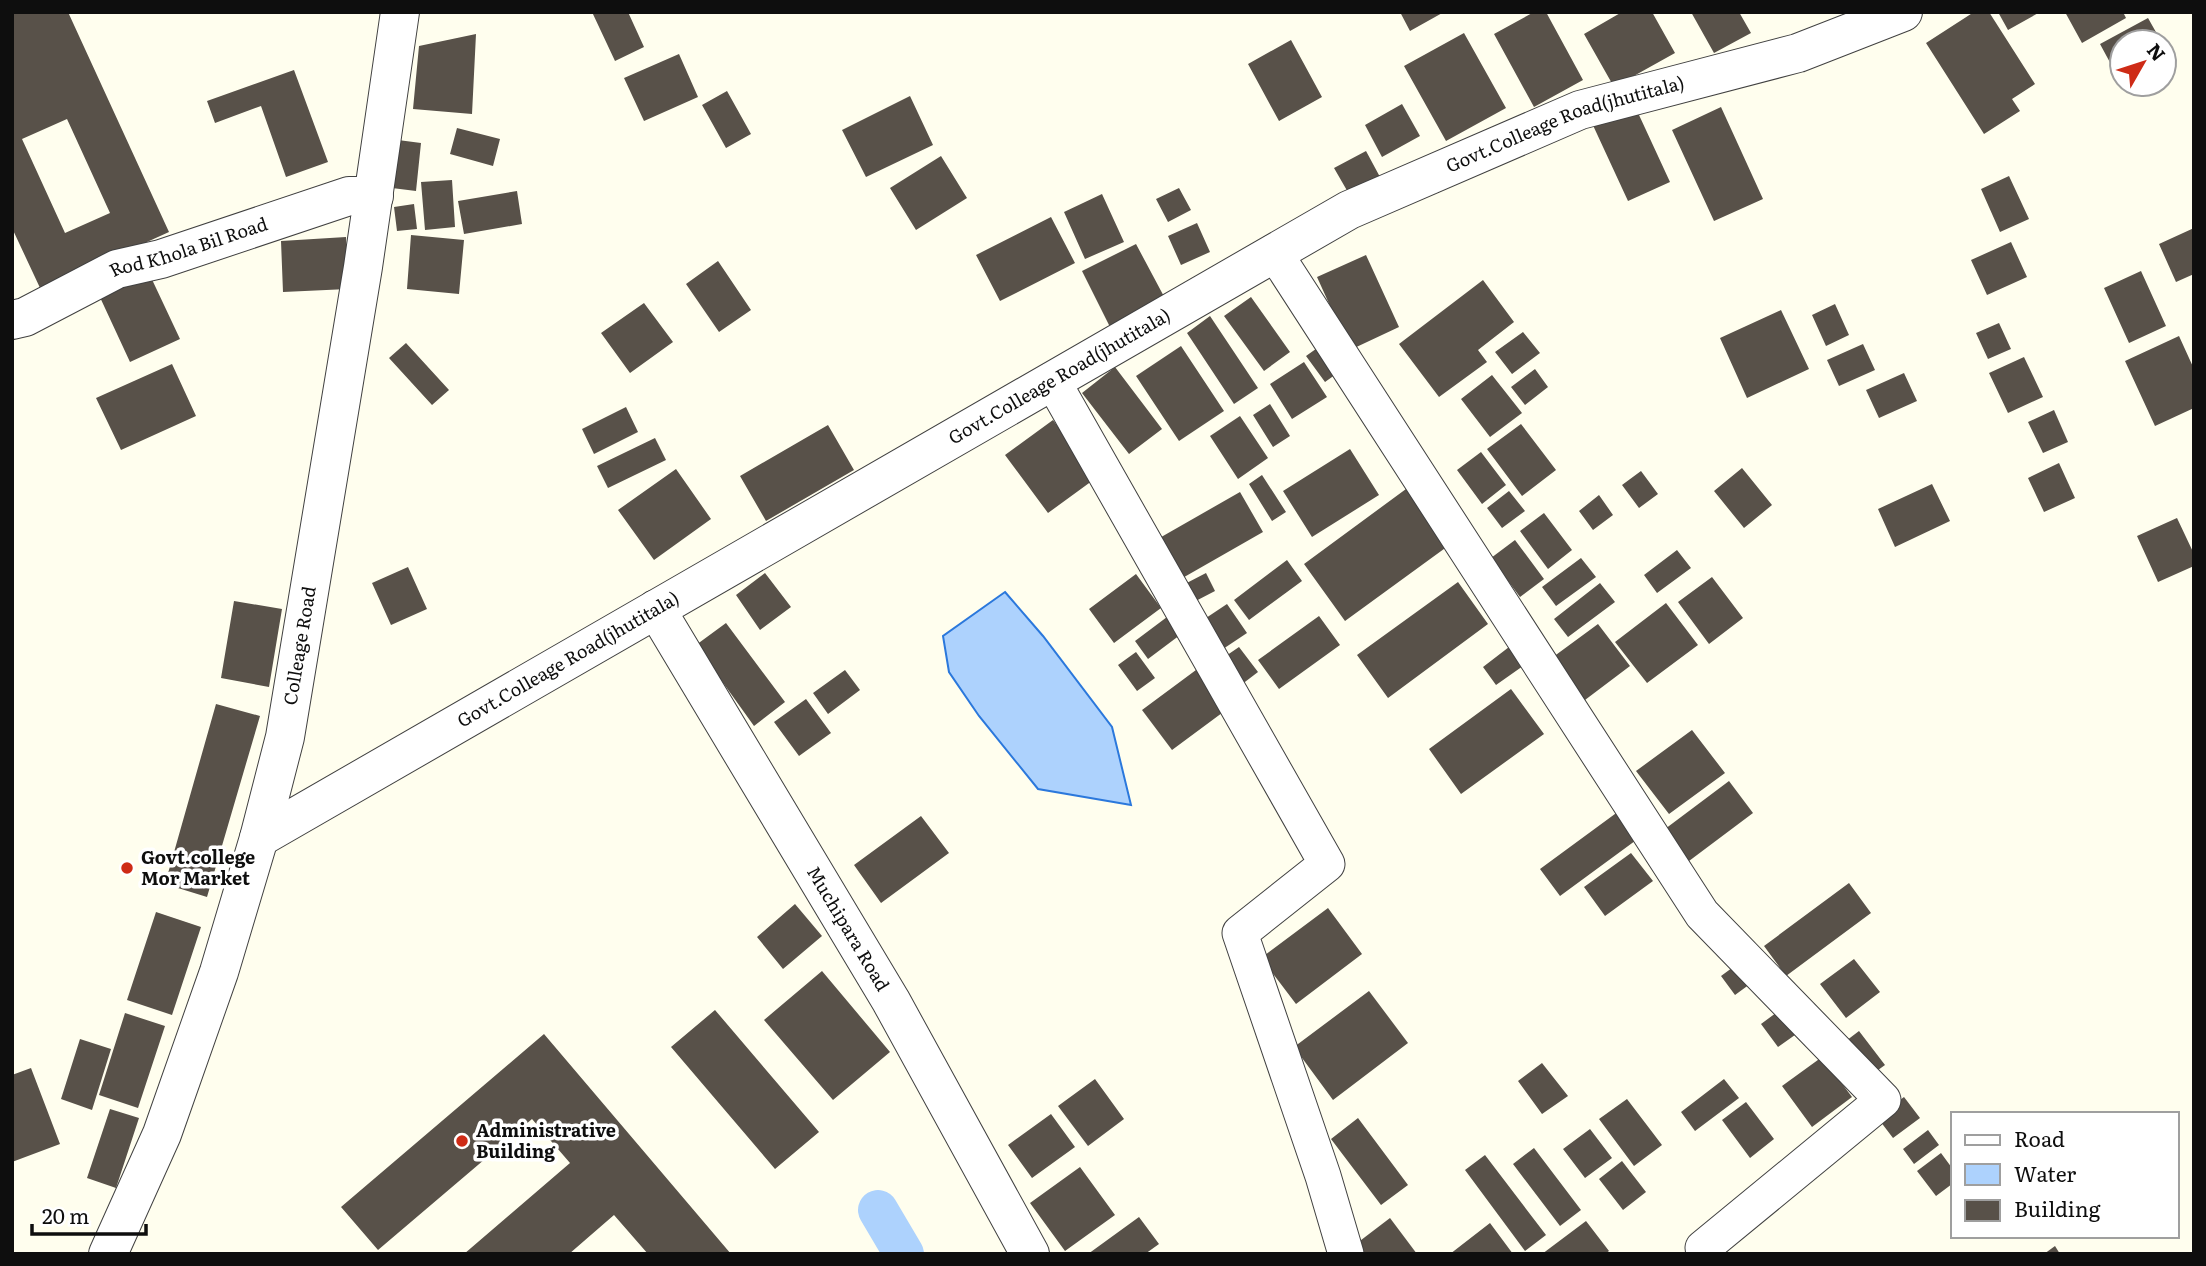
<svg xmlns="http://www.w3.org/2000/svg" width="2206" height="1266" viewBox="0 0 2206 1266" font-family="Literata,serif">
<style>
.water{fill:#add2fd;stroke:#2b78dc;stroke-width:2}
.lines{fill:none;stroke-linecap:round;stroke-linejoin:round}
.canal{stroke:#add2fd;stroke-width:40}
.building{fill:#585149;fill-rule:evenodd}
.minor-casing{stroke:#414141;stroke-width:37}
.tertiary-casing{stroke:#414141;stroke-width:40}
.minor{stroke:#fff;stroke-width:35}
.tertiary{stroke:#fff;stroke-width:38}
.poi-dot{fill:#ce2b16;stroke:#fff;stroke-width:2.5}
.labels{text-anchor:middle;stroke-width:7;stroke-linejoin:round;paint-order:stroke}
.street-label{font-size:18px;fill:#0e0e0e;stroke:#fff}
.poi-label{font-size:18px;font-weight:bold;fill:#0e0e0e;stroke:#fff;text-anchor:start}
</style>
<rect width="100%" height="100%" fill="#fffeee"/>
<path class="water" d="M1005,592L1043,636L1112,727L1131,805L1038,789L979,716L949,672L943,636Z"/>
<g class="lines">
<path class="canal" d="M878,1210L904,1254"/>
</g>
<path class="building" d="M12,12H68L169,232L41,290L12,228ZM67,119L110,213L65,233L22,139Z
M592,12H628L644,47L615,61Z
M1400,12H1444L1410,31Z
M1534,12H1546L1583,80L1534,107L1494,34Z
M1622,12H1652L1675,53L1614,87L1584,34Z
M1691,12H1739L1751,33L1714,53Z
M1974,12H1989L2035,84L2012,99L2020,111L1984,134L1926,43Z
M1998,12H2040L2008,30Z
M2065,12H2123L2126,18L2082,43Z
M2148,18L2161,41L2122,42V62L2113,68L2100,44Z
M1464,33L1506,108L1446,141L1404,66Z
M476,34L472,114L413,109L419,46Z
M1291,40L1322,97L1279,121L1248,64Z
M679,54L698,97L644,121L624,78Z
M2164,61L2170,73L2164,76Z
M294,70L328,162L286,177L261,106L215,123L207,101Z
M727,91L751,134L726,148L702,105Z
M910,96L933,145L866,177L842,130Z
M1633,102L1670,182L1628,201L1591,121Z
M1402,104L1420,136L1382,157L1365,125Z
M1721,107L1763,199L1714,221L1672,130Z
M457,128L500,139L493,166L450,154Z
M398,140L421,143L416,191L392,188Z
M1366,151L1380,177L1349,194L1334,168Z
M941,156L967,198L916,230L890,188Z
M2009,176L2029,219L2000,232L1981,189Z
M452,180L455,227L425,230L421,182Z
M1179,188L1191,210L1168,222L1156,199Z
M517,191L522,224L464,234L458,201Z
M1102,194L1124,242L1085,259L1064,212Z
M414,204L417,229L397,231L394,207Z
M1051,217L1075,263L1000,301L976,255Z
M1197,223L1210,252L1181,265L1168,236Z
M2194,228V274L2176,282L2159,244Z
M411,235L464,240L459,294L407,289Z
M346,237L348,289L283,292L281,241Z
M2011,242L2027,277L1987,295L1971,260Z
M1136,244L1168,304L1113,333L1082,271Z
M1366,255L1399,327L1350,350L1317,277Z
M718,261L751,310L719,332L686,284Z
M148,271L180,339L130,362L98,293Z
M2141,271L2166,326L2129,343L2104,288Z
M1483,280L1514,322L1478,350L1487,362L1439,397L1399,344Z
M1251,297L1290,352L1264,371L1224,316Z
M644,303L673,342L630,373L601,333Z
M1835,304L1849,335L1826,346L1812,315Z
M1781,310L1809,369L1747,398L1720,338Z
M1210,316L1258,388L1234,404L1187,333Z
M1999,323L2011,349L1988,359L1976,333Z
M1523,332L1540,353L1512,374L1495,352Z
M2179,336L2194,369V408L2155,426L2125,361Z
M406,343L449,390L432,405L389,358Z
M1863,344L1875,370L1839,386L1827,360Z
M1181,346L1224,411L1179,441L1136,376Z
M1320,346L1339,372L1325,382L1306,356Z
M2024,357L2043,397L2008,413L1989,373Z
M1304,362L1327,397L1292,419L1270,384Z
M172,364L196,416L121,450L96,398Z
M1115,367L1162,429L1129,454L1082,393Z
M1535,369L1548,387L1525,405L1511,387Z
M1904,373L1917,401L1879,418L1866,390Z
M1492,375L1522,413L1490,437L1461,399Z
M1270,404L1290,436L1273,447L1253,415Z
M626,407L638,432L594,454L582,429Z
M2054,410L2068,442L2043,453L2028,422Z
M1240,416L1268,458L1238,479L1210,436Z
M1053,420L1096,478L1048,513L1005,455Z
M1521,424L1556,470L1522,496L1487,449Z
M828,425L854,470L766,521L740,476Z
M655,438L666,460L608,488L597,466Z
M1350,449L1379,495L1312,537L1283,491Z
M1481,452L1506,485L1482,504L1457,470Z
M2059,463L2075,498L2044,512L2028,478Z
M1742,468L1772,505L1744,528L1714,491Z
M676,469L711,519L654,560L618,510Z
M1641,471L1658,494L1639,508L1622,485Z
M1262,475L1286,512L1272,521L1249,484Z
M1932,484L1950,521L1895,547L1878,509Z
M1406,489L1448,546L1345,621L1304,564Z
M1509,491L1525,511L1502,528L1487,508Z
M1240,492L1263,532L1179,580L1156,540Z
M1599,495L1613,515L1593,530L1579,511Z
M1544,513L1572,550L1548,569L1520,531Z
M2177,518L2194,554V566L2158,582L2137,536Z
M1515,540L1544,579L1520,597L1491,558Z
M1677,550L1691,568L1657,593L1644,575Z
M1581,558L1596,577L1556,606L1542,587Z
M1287,560L1302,581L1249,620L1234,600Z
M408,567L427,609L391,625L372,583Z
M765,573L791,607L760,630L736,595Z
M1206,573L1215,591L1188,605L1179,587Z
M1136,574L1161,608L1114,643L1089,609Z
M1712,577L1743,618L1709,644L1678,602Z
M1458,582L1488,624L1388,698L1357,655Z
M1600,583L1615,602L1568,637L1554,619Z
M234,601L282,609L269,687L221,678Z
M1666,603L1698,645L1647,683L1615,642Z
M1227,604L1247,633L1217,653L1197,624Z
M1319,616L1340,645L1279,689L1258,660Z
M1167,617L1180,635L1148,659L1135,641Z
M726,623L785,702L754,726L696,645Z
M1598,624L1630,666L1581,703L1549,660Z
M1239,647L1258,672L1237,688L1217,662Z
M1509,647L1523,666L1496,685L1483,667Z
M1136,652L1155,678L1137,691L1118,665Z
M845,670L860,690L828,714L813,693Z
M1196,670L1226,710L1172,750L1142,710Z
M1511,689L1544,734L1461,794L1429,749Z
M806,699L831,733L799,756L774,722Z
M216,704L260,716L207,897L165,884Z
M1692,730L1725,773L1669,814L1636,771Z
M1729,781L1753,813L1689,861L1665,829Z
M1619,811L1639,838L1560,896L1540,869Z
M921,816L949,853L881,903L854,865Z
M1631,853L1653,881L1605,916L1584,887Z
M1849,883L1871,913L1786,976L1764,946Z
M795,904L822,936L783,969L757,937Z
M1328,908L1362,954L1296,1004L1261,958Z
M156,912L201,927L172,1015L127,1000Z
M1854,959L1880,992L1846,1018L1820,984Z
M1736,965L1750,984L1735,995L1721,976Z
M822,971L890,1052L833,1100L764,1020Z
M1369,991L1408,1043L1333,1100L1294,1047Z
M1784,1007L1802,1030L1778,1047L1761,1024Z
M715,1010L819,1132L775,1169L671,1047Z
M125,1013L165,1026L138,1108L99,1095Z
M1859,1031L1885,1065L1867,1078L1842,1044Z
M544,1034L731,1254H648L614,1215L569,1254H464L570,1163L532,1119L378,1250L341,1207Z
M80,1039L111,1049L92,1110L61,1099Z
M1822,1057L1852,1097L1812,1127L1782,1086Z
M1542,1063L1568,1096L1542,1114L1518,1081Z
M31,1068L60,1144L12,1162V1075Z
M1095,1079L1124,1119L1088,1146L1058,1106Z
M1724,1079L1739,1098L1695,1131L1681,1112Z
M1904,1097L1920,1118L1893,1138L1877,1117Z
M1627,1099L1662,1145L1634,1166L1599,1119Z
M1746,1102L1774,1139L1750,1158L1722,1120Z
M110,1109L139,1118L116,1188L87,1178Z
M1051,1114L1075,1147L1032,1178L1008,1145Z
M1358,1118L1408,1185L1381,1205L1331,1139Z
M1590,1129L1612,1158L1585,1178L1563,1149Z
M1928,1130L1939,1145L1914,1164L1903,1149Z
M1534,1148L1581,1210L1560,1226L1513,1164Z
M1941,1153L1952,1168V1184L1936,1196L1917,1171Z
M1485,1155L1546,1235L1525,1251L1465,1170Z
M1622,1161L1646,1192L1623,1210L1599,1179Z
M1080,1167L1115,1215L1065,1251L1030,1203Z
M1139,1217L1159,1244L1145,1254H1088Z
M1390,1218L1417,1254H1351L1348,1250Z
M1586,1221L1609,1251L1605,1254H1542Z
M1490,1223L1513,1254H1450Z
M2055,1246L2060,1254H2044Z"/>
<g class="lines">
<defs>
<path id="minor" d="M1274,252L1702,914L1883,1100L1703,1248L1706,1254
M1052,380L1327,864L1240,933L1323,1176L1346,1254"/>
<g id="tertiary">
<path id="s1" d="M12,320L25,317L117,269L161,259L349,196H374"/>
<path id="s2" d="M656,609L891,1001L1030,1254"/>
<path id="s3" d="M259,838L1349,210L1580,110L1798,53L1903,12"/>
<path id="s4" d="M108,1254L162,1134L219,972L259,838L285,737L363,267L400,12"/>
</g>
</defs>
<use href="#minor" class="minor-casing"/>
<use href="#tertiary" class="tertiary-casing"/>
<use href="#minor" class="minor"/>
<use href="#tertiary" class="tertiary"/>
</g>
<g class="poi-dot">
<circle cx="127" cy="868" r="7"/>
<circle cx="462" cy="1141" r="7"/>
</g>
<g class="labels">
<g class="street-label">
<text dy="6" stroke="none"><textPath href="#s3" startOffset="1491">Govt.Colleage Road(jhutitala)</textPath></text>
<text dy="6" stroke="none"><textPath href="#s1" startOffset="192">Rod Khola Bil Road</textPath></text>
<text dy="6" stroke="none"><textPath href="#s3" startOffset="924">Govt.Colleage Road(jhutitala)</textPath></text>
<text dy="6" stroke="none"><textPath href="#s4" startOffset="640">Colleage Road</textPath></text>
<text dy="6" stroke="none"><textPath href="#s3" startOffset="357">Govt.Colleage Road(jhutitala)</textPath></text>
<text dy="6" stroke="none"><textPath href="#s2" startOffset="373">Muchipara Road</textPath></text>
</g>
<g class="poi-label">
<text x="141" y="864">Govt.college<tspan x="141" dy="21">Mor Market</tspan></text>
<text x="476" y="1137">Administrative<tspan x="476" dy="21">Building</tspan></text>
</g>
</g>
<rect width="2206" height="1266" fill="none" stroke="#0e0e0e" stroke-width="28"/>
<rect x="1951" y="1112" width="228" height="126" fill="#ffffff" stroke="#9f9f9f" stroke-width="2"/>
<rect x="1965" y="1135" width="35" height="10" fill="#ffffff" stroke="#9f9f9f" stroke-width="2"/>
<text x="2014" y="1147" font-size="21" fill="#0e0e0e">Road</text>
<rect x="1965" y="1164" width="35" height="21" fill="#add2fd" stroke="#9f9f9f" stroke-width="2"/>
<text x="2014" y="1182" font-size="21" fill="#0e0e0e">Water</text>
<rect x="1965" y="1200" width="35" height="21" fill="#585149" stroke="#9f9f9f" stroke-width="2"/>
<text x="2014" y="1217" font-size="21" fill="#0e0e0e">Building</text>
<g transform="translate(2143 63) rotate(51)"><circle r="33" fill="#ffffff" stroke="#9f9f9f" stroke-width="2"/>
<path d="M0-5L12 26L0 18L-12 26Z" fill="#ce2b16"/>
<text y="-10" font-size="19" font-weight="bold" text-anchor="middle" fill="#0e0e0e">N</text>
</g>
<path d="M32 1224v10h114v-10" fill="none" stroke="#0e0e0e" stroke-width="3.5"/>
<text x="42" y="1224" font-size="21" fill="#0e0e0e" stroke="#ffffff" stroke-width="5" paint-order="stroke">20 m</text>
</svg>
